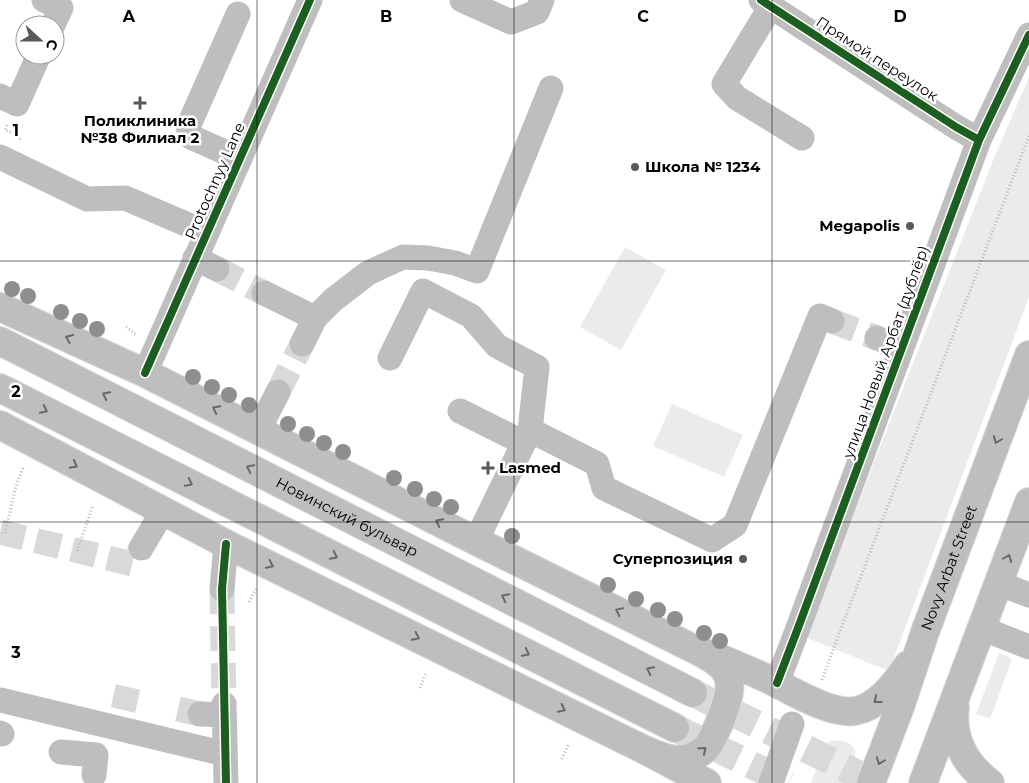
<svg xmlns="http://www.w3.org/2000/svg" width="1029" height="783" viewBox="0 0 1029 783" font-family="Montserrat,sans-serif">
<style>
.green{fill:#ebebeb}
.lines{fill:none;stroke-linecap:round;stroke-linejoin:round}
.minor-tunnel{stroke:#d9d9d9;stroke-width:25;stroke-dasharray:25 12;stroke-linecap:butt}
.major-tunnel{stroke:#d9d9d9;stroke-width:28;stroke-dasharray:28 14;stroke-linecap:butt}
.major-casing{stroke:#dbdbdb;stroke-width:30}
.path{stroke:#b9b9b9;stroke-width:3;stroke-dasharray:1 2.5;stroke-linecap:butt}
.minor{stroke:#bebebe;stroke-width:25}
.major{stroke:#bebebe;stroke-width:28}
.cycleway-casing{stroke:#fff;stroke-width:11}
.cycleway{stroke:#1b5e20;stroke-width:8}
.tree{fill:#8e8e8e}
.oneway{stroke:#686868}
.grid{fill:none;stroke:#000;stroke-width:1;stroke-opacity:0.55}
.poi-dot{fill:#595959;stroke:#fff;stroke-width:2}
.labels{text-anchor:middle;stroke-width:5;stroke-linejoin:round;paint-order:stroke}
.street-label{font-size:15px;fill:#000;stroke:#fff}
.poi-label{font-size:15px;font-weight:bold;fill:#000;stroke:#fff;text-anchor:start}
.grid-label{font-size:16px;text-anchor:middle;font-weight:bold;fill:#000;stroke:#fff;stroke-width:5;stroke-linejoin:round;paint-order:stroke}
</style>
<rect width="100%" height="100%" fill="#fff"/>
<path class="green" d="M1029,77V297L889,671L805,637L994,158Z
M625,247L666,270L621,350L580,327Z
M672,404L743,435L724,477L653,446Z
M999,653L1012,659L990,719L976,714Z
M832,741C838,740 843,740 848,743C863,752 851,771 846,783H811L825,748L828,743Z"/>
<g class="lines">
<path class="minor-tunnel" d="M217,269L264,293
M832,321L877,338
M278,392L302,344
M0,532L133,564L141,548
M222,589L224,704
M178,709L200,714
M123,710L128,687"/>
<path class="major-tunnel" d="M693,693L876,783
M675,728L789,783"/>
<defs>
<g id="major">
<path d="M0,307L145,373L476,541L694,649C704,654 716,660 723,668C737,684 725,707 719,724C715,732 712,741 706,748C701,753 694,757 686,759C672,762 658,755 645,750"/>
<path id="s1" d="M0,341L693,693"/>
<path d="M0,388L675,728"/>
<path d="M0,425L226,544L645,750L707,783"/>
<path d="M710,654C729,662 748,670 766,678C789,689 830,715 855,711C878,707 896,683 908,665"/>
<path d="M955,707C951,739 965,764 990,783"/>
<path id="s2" d="M871,783L900,707L925,632L1029,355"/>
<path d="M923,783L1029,502"/>
</g>
</defs>
<use href="#major" class="major-casing"/>
<path class="path" d="M7,125L5,130L21,137L19,142
M126,327L137,335
M5,533L16,486L23,468
M77,551L93,505
M249,602L256,589
M822,680L842,626L1029,136
M420,688L426,673
M562,759L568,745"/>
<path class="minor" d="M44,0L61,8L53,25
M462,0L511,22L537,12L542,0
M761,0L956,127L979,140
M771,6L724,84L737,98L802,138
M238,14L188,127L191,137L240,159
M0,96L17,104L39,55
M0,157L87,199L125,198L207,233
M195,258L217,269
M264,293L315,318L333,300L368,273L403,257L428,258L455,263L477,271L551,88
M877,338L902,348
M302,344L315,318
M390,358L423,291L471,316L497,346L537,367L530,430L476,541
M145,373L310,0
M460,411L524,443
M530,430L597,464L604,488L712,540L735,525L820,316L832,321
M258,431L278,392
M141,548L163,511
M998,583L1029,595
M222,589L226,544
M981,628L1029,647
M777,683L798,628L979,140L1029,35
M0,700L225,754
M224,704L226,783
M200,714L224,715
M0,733L2,734
M61,752L96,755L94,775
M771,783L792,724"/>
<use href="#major" class="major"/>
<defs>
<path id="cycleway" d="M761,0L956,127L979,140
M145,373L310,0
M777,683L798,628L979,140L1029,35
M226,783L222,589L226,544"/>
</defs>
<use href="#cycleway" class="cycleway-casing"/>
<use href="#cycleway" class="cycleway"/>
</g>
<g class="tree">
<circle cx="12" cy="289" r="8"/>
<circle cx="28" cy="296" r="8"/>
<circle cx="61" cy="312" r="8"/>
<circle cx="80" cy="321" r="8"/>
<circle cx="97" cy="329" r="8"/>
<circle cx="193" cy="377" r="8"/>
<circle cx="212" cy="387" r="8"/>
<circle cx="229" cy="395" r="8"/>
<circle cx="249" cy="405" r="8"/>
<circle cx="288" cy="424" r="8"/>
<circle cx="307" cy="434" r="8"/>
<circle cx="324" cy="443" r="8"/>
<circle cx="343" cy="452" r="8"/>
<circle cx="394" cy="478" r="8"/>
<circle cx="415" cy="489" r="8"/>
<circle cx="434" cy="499" r="8"/>
<circle cx="451" cy="507" r="8"/>
<circle cx="512" cy="536" r="8"/>
<circle cx="608" cy="585" r="8"/>
<circle cx="636" cy="599" r="8"/>
<circle cx="658" cy="610" r="8"/>
<circle cx="675" cy="619" r="8"/>
<circle cx="704" cy="633" r="8"/>
<circle cx="720" cy="641" r="8"/>
</g>
<defs><path id="oneway-chevron" d="M-2-3.5L2.5 0L-2 3.5" fill="none" stroke-width="1.6" stroke-linecap="round" stroke-linejoin="round" transform="scale(1.25)"/></defs>
<g class="oneway">
<use href="#oneway-chevron" transform="translate(69 338) rotate(-156)"/>
<use href="#oneway-chevron" transform="translate(106 395) rotate(-153)"/>
<use href="#oneway-chevron" transform="translate(216 409) rotate(-153)"/>
<use href="#oneway-chevron" transform="translate(44 410) rotate(27)"/>
<use href="#oneway-chevron" transform="translate(997 440) rotate(111)"/>
<use href="#oneway-chevron" transform="translate(74 465) rotate(28)"/>
<use href="#oneway-chevron" transform="translate(250 468) rotate(-153)"/>
<use href="#oneway-chevron" transform="translate(189 483) rotate(27)"/>
<use href="#oneway-chevron" transform="translate(439 522) rotate(-153)"/>
<use href="#oneway-chevron" transform="translate(334 556) rotate(27)"/>
<use href="#oneway-chevron" transform="translate(1008 558) rotate(-69)"/>
<use href="#oneway-chevron" transform="translate(270 565) rotate(26)"/>
<use href="#oneway-chevron" transform="translate(505 597) rotate(-153)"/>
<use href="#oneway-chevron" transform="translate(619 611) rotate(-154)"/>
<use href="#oneway-chevron" transform="translate(416 637) rotate(26)"/>
<use href="#oneway-chevron" transform="translate(526 653) rotate(27)"/>
<use href="#oneway-chevron" transform="translate(650 670) rotate(-153)"/>
<use href="#oneway-chevron" transform="translate(877 700) rotate(142)"/>
<use href="#oneway-chevron" transform="translate(562 709) rotate(26)"/>
<use href="#oneway-chevron" transform="translate(703 750) rotate(-41)"/>
<use href="#oneway-chevron" transform="translate(880 761) rotate(111)"/>
</g>
<path class="grid" d="M257,0V783M514,0V783M772,0V783M0,261H1029M0,522H1029"/>
<g class="poi-dot">
<path d="M137.5 95.5h5v5h5v5h-5v5h-5v-5h-5v-5h5z"/>
<circle cx="635" cy="167" r="5"/>
<circle cx="910" cy="226" r="5"/>
<path d="M485.5 460.5h5v5h5v5h-5v5h-5v-5h-5v-5h5z"/>
<circle cx="743" cy="559" r="5"/>
</g>
<g class="labels">
<g class="street-label">
<text transform="translate(877 59) rotate(33)" y="5">Прямой переулок</text>
<text transform="translate(215 181) rotate(-66)" y="5">Protochnyy Lane</text>
<text transform="translate(886 352) rotate(-70)" y="5">улица Новый Арбат (дублёр)</text>
<text dy="5" stroke="none"><textPath href="#s1" startOffset="389">Новинский бульвар</textPath></text>
<text dy="5" stroke="none"><textPath href="#s2" startOffset="229">Novy Arbat Street</textPath></text>
</g>
<g class="poi-label">
<text x="140" y="126" text-anchor="middle">Поликлиника<tspan x="140" dy="17">№38 Филиал 2</tspan></text>
<text x="645" y="172">Школа № 1234</text>
<text x="900" y="231" text-anchor="end">Megapolis</text>
<text x="499" y="473">Lasmed</text>
<text x="733" y="564" text-anchor="end">Суперпозиция</text>
</g>
</g>
<g class="grid-label">
<text x="129" y="22">A</text>
<text x="386" y="22">B</text>
<text x="643" y="22">C</text>
<text x="900" y="22">D</text>
<text x="16" y="136">1</text>
<text x="16" y="397">2</text>
<text x="16" y="658">3</text>
</g>
<g transform="translate(40 40) rotate(111)"><circle r="24" fill="#ffffff" stroke="#999999"/>
<path d="M0-4L9 19L0 12L-9 19Z" fill="#595959"/>
<text y="-8" font-size="14" font-weight="bold" text-anchor="middle" fill="#000000">С</text>
</g>
</svg>
